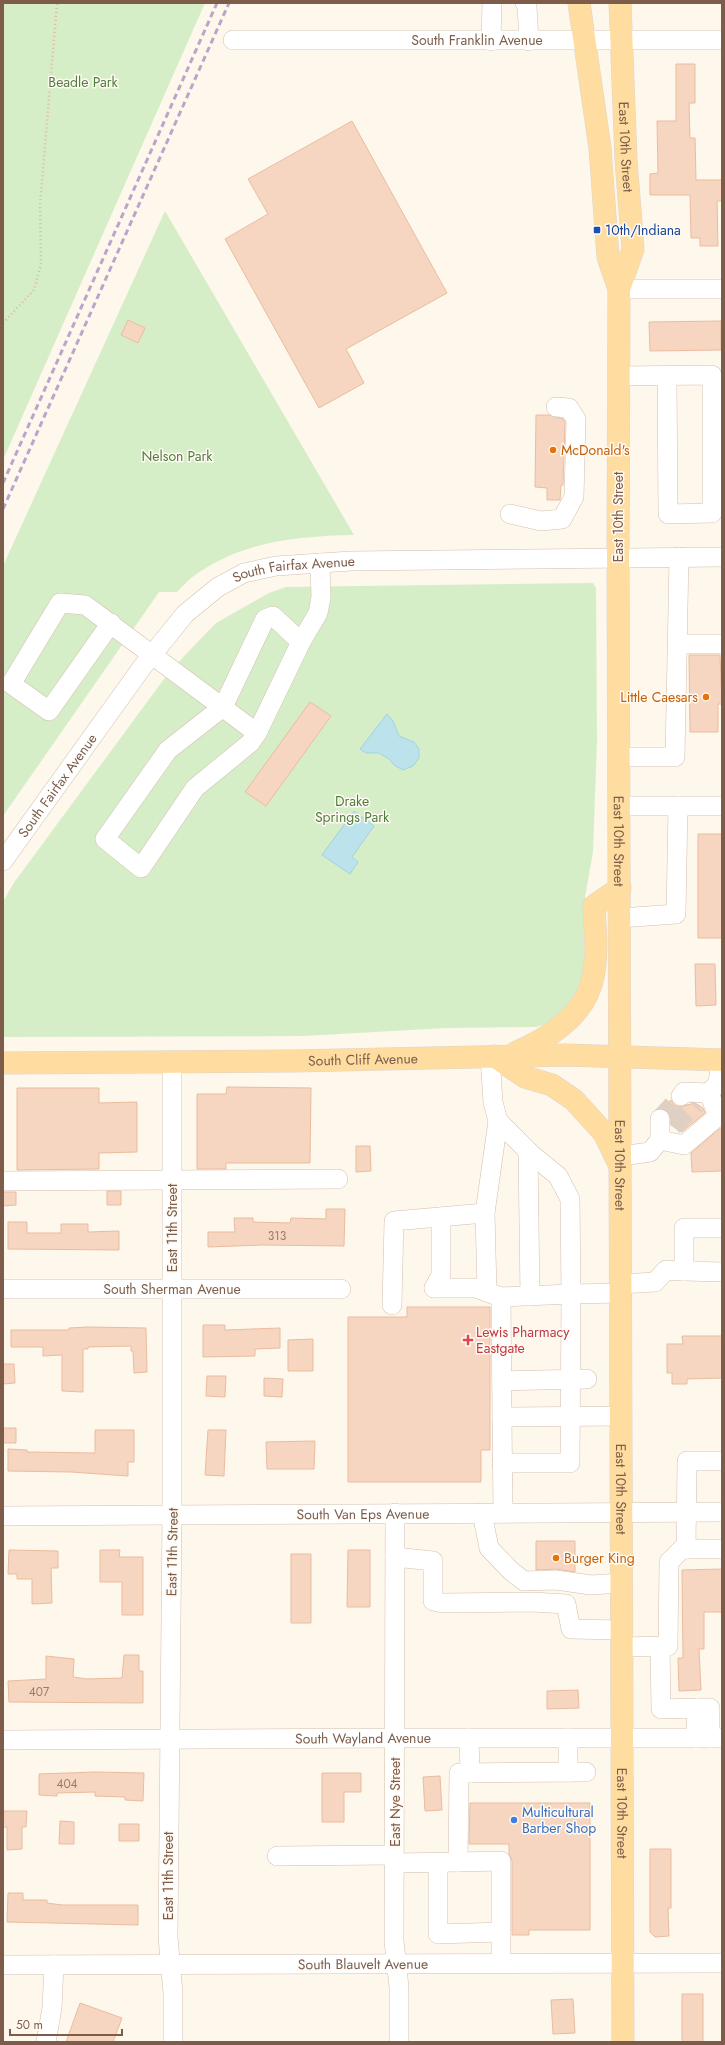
<svg xmlns="http://www.w3.org/2000/svg" width="725" height="2045" viewBox="0 0 725 2045" font-family="Jost,sans-serif">
<style>
.green{fill:#d6eec7}
.water{fill:#bce3eb;stroke:#a1d3dd}
.building{fill:#f6d6c0;stroke:#eabc9f}
.lines{fill:none;stroke-linecap:round;stroke-linejoin:round}
.minor-tunnel{stroke:#ded0c3;stroke-width:19;stroke-dasharray:19 10;stroke-linecap:butt}
.minor-casing{stroke:#d3bfae;stroke-width:20}
.major-casing{stroke:#ddd5d0;stroke-width:23}
.path{stroke:#dcb9a2;stroke-width:2.5;stroke-dasharray:1 3;stroke-linecap:butt}
.minor{stroke:#fff;stroke-width:19}
.major{stroke:#ffdda1;stroke-width:22}
.rail{stroke:#baa6cb;stroke-width:3;stroke-dasharray:6 4;stroke-linecap:butt}
.transit-dot{fill:#1a4fb4;stroke:#fffaf3;stroke-width:1.5}
.food-dot{fill:#e8710a;stroke:#fffaf3;stroke-width:1.5}
.health-dot{fill:#e0444e;stroke:#fffaf3;stroke-width:1.5}
.shop-dot{fill:#3f7fe0;stroke:#fffaf3;stroke-width:1.5}
.labels{text-anchor:middle;stroke-width:3;stroke-linejoin:round;paint-order:stroke}
.number-label{font-size:12px;fill:#9b7b68}
.street-label{font-size:14px;fill:#7d5d4a;stroke:#fffaf3}
.park-label{font-size:14px;fill:#507d3e;stroke:#fffaf3}
.transit-label{font-size:14px;fill:#164399;stroke:#fffaf3;text-anchor:start}
.food-label{font-size:14px;fill:#c56008;stroke:#fffaf3;text-anchor:start}
.health-label{font-size:14px;fill:#be3a42;stroke:#fffaf3;text-anchor:start}
.shop-label{font-size:14px;fill:#366cbe;stroke:#fffaf3;text-anchor:start}
</style>
<rect width="100%" height="100%" fill="#fef7eb"/>
<path class="green" d="M3,3H205L3,460Z
M165,211L354,535C300,536 244,541 198,573C190,578 184,585 177,592H159L3,816V566Z
M593,583L596,588L597,741L593,852L584,903V970L576,997L555,1020L537,1027L446,1028L304,1036L3,1037V902L13,884L164,679L185,655L216,623L269,593L286,587Z"/>
<path class="water" d="M387,714L393,721L399,736L414,742L419,749V758L413,766L403,770L394,765L389,759L379,753H366L360,749Z
M354,811L374,826L352,857L358,862L350,874L322,855Z"/>
<path class="building" d="M676,64H695V103H689L690,138H695L696,180H722V201H717L718,246H700V238H691L690,195H650V174L658,173L657,121H676Z
M352,121L447,293L346,349L364,383L319,408L225,239L268,214L248,179Z
M128,320L145,328L138,343L121,335Z
M721,321V350L650,351L649,322Z
M536,415H549L563,419L565,422L563,485H561L560,500H547V488L535,487Z
M689,655H720L722,704H718V732H690Z
M310,702L331,716L266,806L245,792Z
M698,834H722V938H698Z
M695,964H715L716,1005L696,1006Z
M227,1087L311,1088L310,1163H226V1169H197V1094H226Z
M17,1088H99V1103L137,1102V1152L99,1153V1169L17,1170Z
M671,1100L674,1105L679,1107L695,1103L703,1108L705,1113L682,1132L671,1125L670,1114L662,1109Z
M719,1129H722V1171L692,1172L691,1153Z
M356,1146H370L371,1171L356,1172Z
M107,1191H121V1205H107Z
M3,1192H16V1205L3,1206Z
M326,1209H345L344,1246L263,1245L208,1247V1232H235L234,1218H253V1222L290,1223L291,1218L326,1219Z
M8,1222H27V1233H61V1224H88V1232L119,1231V1250L8,1249Z
M407,1307H490V1450H481V1482H348V1317H407Z
M203,1325H225V1330L280,1328V1348L255,1349V1356L203,1357Z
M88,1327L146,1328L147,1372L134,1373L133,1351H131V1346L88,1347V1349H83V1392L62,1391V1355L43,1356V1347H11V1330H69V1328Z
M682,1336H722V1378L687,1379V1384H672V1373H667V1344H683Z
M313,1339V1371H288V1340Z
M3,1364H14L15,1383L3,1384Z
M207,1376H226L225,1397L206,1396Z
M264,1378L283,1379L282,1397L264,1396Z
M3,1428H16V1443H3Z
M95,1430H134V1462H128V1476L71,1472L8,1471V1449L27,1450V1452L95,1453Z
M208,1430H226L224,1476L205,1475Z
M315,1441L314,1469H267L266,1442Z
M536,1541H575V1572L556,1569L536,1570Z
M9,1550L58,1551V1568H51L52,1603L32,1604V1579H17V1574H8Z
M100,1550H120L119,1557H143V1615H122V1582H100Z
M348,1550H370V1607H347Z
M291,1554H311V1623H291Z
M722,1569V1612H704V1649H699L701,1690L679,1691L678,1658H683L682,1570Z
M124,1655H139V1671H143V1703L9,1702L8,1681L46,1679V1656L74,1659L73,1677L87,1679L122,1678Z
M578,1690L579,1708L547,1709V1691Z
M96,1772L144,1773L143,1801L125,1800V1797L95,1796V1792L57,1793V1796L39,1795V1774Z
M322,1773H361V1792H344V1822H322Z
M440,1776L442,1810L425,1811L423,1777Z
M470,1803H590V1930H529V1935H512V1861L509,1854V1844H469Z
M3,1811H27L26,1827H22V1849L7,1850V1827H3Z
M60,1821L74,1822V1844H59Z
M119,1824H139V1841H119Z
M650,1849H671V1908H668L669,1936L655,1937L650,1932Z
M8,1893H23V1900H47V1903L62,1905H138V1925L7,1922Z
M682,1994H703V2042H682Z
M573,1999L575,2033L553,2034L551,2000Z
M80,2003L122,2018L113,2042H66Z"/>
<g class="lines">
<path class="minor-tunnel" d="M660,1119L681,1096
M673,1126L696,1104"/>
<defs>
<g id="minor">
<path d="M525,3L527,6L529,41"/>
<path id="s1" d="M233,40H722"/>
<path d="M491,41L492,3"/>
<path d="M619,289H722"/>
<path d="M619,376L712,375V513L668,514L667,376"/>
<path d="M510,514L541,521L562,519L574,497L576,419L569,408L556,407"/>
<path d="M111,623L49,711L11,684L60,603L85,605L257,733"/>
<path d="M301,642L273,616L265,619L223,707L168,750L105,839L141,868L195,788L250,743L257,733L301,642L318,613L321,597L320,563"/>
<path d="M678,644H722"/>
<path d="M619,757H675L679,557"/>
<path d="M619,806H722"/>
<path id="s2" d="M3,861L143,666L185,614L218,587L244,573L276,566L351,561L722,557"/>
<path d="M620,918L676,914L678,806"/>
<path d="M490,1056L493,1102L498,1121L531,1154L558,1176L570,1199L571,1294L621,1293"/>
<path d="M172,1062V1514L168,1937L173,1993V2042"/>
<path d="M681,1096L684,1092L709,1093"/>
<path d="M660,1119V1140"/>
<path d="M528,1151L530,1296"/>
<path d="M621,1156L650,1152L660,1140L684,1145L718,1116L709,1093L718,1083L721,1060"/>
<path d="M3,1181L338,1179"/>
<path d="M722,1228H684V1271L722,1272"/>
<path d="M621,1284L655,1282L666,1270L684,1271"/>
<path d="M434,1288H476L501,1297L571,1294L570,1463H502"/>
<path d="M434,1288L441,1275V1217"/>
<path id="s3" d="M3,1289H341"/>
<path d="M487,1291L485,1213L498,1121"/>
<path d="M501,1297L502,1417"/>
<path d="M392,1305L394,1221L485,1213"/>
<path d="M502,1381L587,1379"/>
<path d="M395,1513L394,1941L399,1987V2042"/>
<path d="M482,1513L489,1548L511,1571L524,1581L556,1580L591,1585L621,1583"/>
<path d="M503,1513L502,1417L621,1416"/>
<path id="s4" d="M3,1516L722,1512"/>
<path d="M686,1549L687,1461H722"/>
<path d="M395,1557L433,1561V1601L443,1603L532,1602L566,1604L571,1629L621,1630"/>
<path d="M660,1646L661,1709L697,1708L696,1738"/>
<path d="M621,1647L668,1646L669,1562L682,1549H722"/>
<path d="M697,1708H710V1738"/>
<path d="M469,1738L470,1773"/>
<path d="M568,1738V1772"/>
<path id="s5" d="M3,1740L395,1738H722"/>
<path d="M277,1856L394,1855"/>
<path d="M438,1862V1934L501,1932V1861L458,1862"/>
<path d="M394,1863L458,1862L459,1773L586,1772"/>
<path d="M501,1932V1964"/>
<path id="s6" d="M3,1965L722,1963"/>
<path d="M46,2042L52,2008L54,1965"/>
</g>
<g id="major">
<path d="M579,3L600,148L608,257L619,289"/>
<path id="s7" d="M620,3L626,160L633,249L619,289L618,558L623,2042"/>
<path d="M515,1053C547,1039 586,1015 593,977C598,954 595,929 594,906L620,888"/>
<path d="M494,1056L525,1077L552,1085L574,1100L604,1133L618,1162"/>
<path id="s8" d="M3,1063L294,1061L566,1055L722,1060"/>
</g>
</defs>
<use href="#minor" class="minor-casing"/>
<use href="#major" class="major-casing"/>
<path class="path" d="M3,323L34,290L41,264L40,205L57,3"/>
<use href="#minor" class="minor"/>
<use href="#major" class="major"/>
<path class="rail" d="M3,483L217,3
M3,509L229,3"/>
</g>
<rect class="transit-dot" x="593" y="226" width="8" height="8" rx="2"/>
<g class="food-dot">
<circle cx="553" cy="450" r="4"/>
<circle cx="706" cy="697" r="4"/>
<circle cx="556" cy="1558" r="4"/>
</g>
<path class="health-dot" d="M466 1334h4v4h4v4h-4v4h-4v-4h-4v-4h4z"/>
<circle class="shop-dot" cx="514" cy="1820" r="4"/>
<g class="labels">
<g class="number-label">
<text x="277" y="1240">313</text>
<text x="39" y="1696">407</text>
<text x="67" y="1788">404</text>
</g>
<g class="street-label">
<text dy="5" stroke="none"><textPath href="#s1" startOffset="244">South Franklin Avenue</textPath></text>
<text dy="5" stroke="none"><textPath href="#s7" startOffset="144">East 10th Street</textPath></text>
<text transform="translate(618 517) rotate(-90)" y="5">East 10th Street</text>
<text dy="5" stroke="none"><textPath href="#s2" startOffset="429">South Fairfax Avenue</textPath></text>
<text dy="5" stroke="none"><textPath href="#s2" startOffset="93">South Fairfax Avenue</textPath></text>
<text dy="5" stroke="none"><textPath href="#s7" startOffset="841">East 10th Street</textPath></text>
<text dy="5" stroke="none"><textPath href="#s8" startOffset="360">South Cliff Avenue</textPath></text>
<text dy="5" stroke="none"><textPath href="#s7" startOffset="1165">East 10th Street</textPath></text>
<text transform="translate(172 1228) rotate(-90)" y="5">East 11th Street</text>
<text dy="5" stroke="none"><textPath href="#s3" startOffset="169">South Sherman Avenue</textPath></text>
<text dy="5" stroke="none"><textPath href="#s7" startOffset="1489">East 10th Street</textPath></text>
<text dy="5" stroke="none"><textPath href="#s4" startOffset="360">South Van Eps Avenue</textPath></text>
<text transform="translate(172 1552) rotate(-89)" y="5">East 11th Street</text>
<text dy="5" stroke="none"><textPath href="#s5" startOffset="360">South Wayland Avenue</textPath></text>
<text transform="translate(395 1802) rotate(-90)" y="5">East Nye Street</text>
<text dy="5" stroke="none"><textPath href="#s7" startOffset="1813">East 10th Street</textPath></text>
<text transform="translate(168 1876) rotate(-90)" y="5">East 11th Street</text>
<text dy="5" stroke="none"><textPath href="#s6" startOffset="360">South Blauvelt Avenue</textPath></text>
</g>
<g class="park-label">
<text x="83" y="87">Beadle Park</text>
<text x="177" y="461">Nelson Park</text>
<text x="352" y="806">Drake<tspan x="352" dy="16">Springs Park</tspan></text>
</g>
<g class="transit-label">
<text x="605" y="235">10th/Indiana</text>
</g>
<g class="food-label">
<text x="561" y="455">McDonald's</text>
<text x="698" y="702" text-anchor="end">Little Caesars</text>
<text x="564" y="1563">Burger King</text>
</g>
<g class="health-label">
<text x="476" y="1337">Lewis Pharmacy<tspan x="476" dy="16">Eastgate</tspan></text>
</g>
<g class="shop-label">
<text x="522" y="1817">Multicultural<tspan x="522" dy="16">Barber Shop</tspan></text>
</g>
</g>
<rect width="725" height="2045" fill="none" stroke="#7d5d4a" stroke-width="8"/>
<path d="M10 2029v6h112v-6" fill="none" stroke="#7d5d4a" stroke-width="2"/>
<text x="16" y="2029" font-size="12" fill="#7d5d4a" stroke="#fffaf3" stroke-width="3" paint-order="stroke">50 m</text>
</svg>
